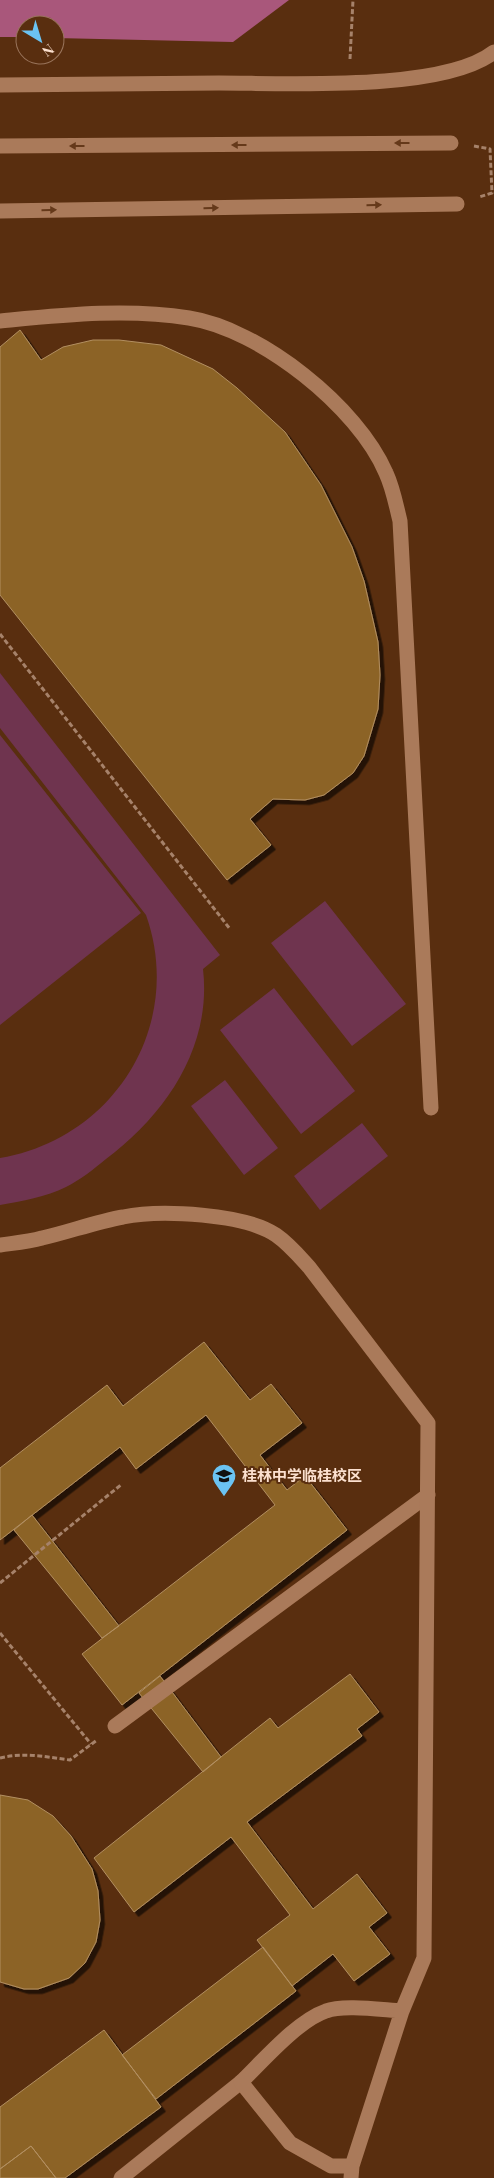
<svg xmlns="http://www.w3.org/2000/svg" width="494" height="2178" viewBox="0 0 494 2178" font-family="'Playfair Display','Noto Sans SC',serif">
<style>
.green{fill:#6f344f}
.forest{fill:#a9577b}
.building{fill:#8c6326;stroke:#b28f61;filter:url(#shadow)}
.lines{fill:none;stroke-linecap:round;stroke-linejoin:round}
.path{stroke:#a6826a;stroke-width:3;stroke-dasharray:5 2.5;stroke-linecap:butt}
.lane{stroke:#aa7a5a;stroke-width:15}
.street{stroke:#aa7a5a;stroke-width:15}
.secondary{stroke:#aa7a5a;stroke-width:15}
.oneway{fill:#65391a}
.labels{text-anchor:middle;stroke-width:4;stroke-linejoin:round;paint-order:stroke}
.poi-label{font-size:15px;font-weight:bold;fill:#fbe0cf;stroke:#592e0f;text-anchor:start}
</style>
<defs>
<filter id="shadow"><feDropShadow dx="4.5" dy="4.5" stdDeviation="0" flood-color="#0009"/></filter>
</defs>
<rect width="100%" height="100%" fill="#592e0f"/>
<path class="green" d="M0,673L220,955L203,969C212,1047 166,1114 106,1159C94,1169 80,1180 66,1187C46,1197 22,1201 0,1205V1158C114,1139 185,1025 146,915L0,728Z
M0,735L141,913L0,1025Z
M325,901L406,1004L352,1046L271,943Z
M274,988L355,1091L301,1134L220,1030Z
M225,1080L278,1148L244,1175L191,1106Z
M362,1123L388,1156L320,1210L294,1176Z"/>
<path class="forest" d="M0,0H289L233,42L55,38V25H25V37H0Z"/>
<path class="building" d="M20,330L41,360L63,347L93,340H119L161,345L213,369L237,388L285,432L321,485L352,547L364,581L378,642L380,675L378,709L364,756L353,773L324,795L305,800L273,799L250,819L271,845L227,880L0,595V347Z
M204,1342L250,1400L271,1384L302,1423L260,1455L287,1490L305,1476L347,1530L122,1705L82,1654L275,1505L206,1415L136,1469L120,1447L0,1540V1468L107,1385L123,1406Z
M32,1515L119,1626L102,1638L14,1530Z
M350,1674L379,1712L357,1729L362,1736L247,1822L313,1909L357,1874L387,1913L369,1927L390,1954L354,1981L333,1954L292,1986L257,1940L290,1915L231,1837L134,1912L94,1858L270,1718L278,1728Z
M160,1676L221,1757L203,1772L139,1693Z
M0,1795L28,1800L53,1816L71,1836L92,1869L98,1891L100,1920L96,1942L85,1963L69,1978L38,1989H24L0,1982Z
M263,1947L296,1991L156,2099L122,2055Z
M104,2030L161,2107L65,2178H56L31,2146L0,2169V2107Z
M31,2146L56,2178H0V2169Z"/>
<g class="lines">
<path class="path" d="M350,59L353,0
M474,146L490,149L492,193L479,197
M0,634L230,929
M0,1583L122,1484
M0,1633L91,1744
M0,1758C24,1752 46,1757 70,1760L97,1740"/>
<path class="lane" d="M0,85C73,85 146,84 219,83C286,83 443,92 494,52
M115,1726L428,1495
M121,2178L241,2082"/>
<path class="street" d="M0,321C63,315 126,308 189,318C260,329 358,407 386,473C393,488 396,505 400,521L431,1108
M0,1245C14,1243 28,1242 42,1238C69,1232 95,1222 123,1217C161,1209 245,1214 276,1235C289,1244 299,1256 309,1267L428,1423L424,1958L402,2011L352,2166L351,2178
M352,2166H331L290,2143L241,2082C263,2061 297,2021 326,2011C343,2004 383,2010 402,2011"/>
<path class="secondary" d="M0,146L451,143
M0,211L457,204"/>
</g>
<defs><path id="oneway-solid" d="M-6-.8H1V-3.2L6.5 0L1 3.2V.8H-6Z" transform="scale(1.25)"/></defs>
<g class="oneway">
<use href="#oneway-solid" transform="translate(402 143) rotate(180)"/>
<use href="#oneway-solid" transform="translate(239 145) rotate(180)"/>
<use href="#oneway-solid" transform="translate(77 146) rotate(180)"/>
<use href="#oneway-solid" transform="translate(374 205) rotate(-1)"/>
<use href="#oneway-solid" transform="translate(211 208) rotate(-1)"/>
<use href="#oneway-solid" transform="translate(49 210) rotate(-1)"/>
</g>
<defs>
<symbol id="school-pin" viewBox="-11 -11 22 30"><path d="M0 17L-7.5 6A9.5 9.5 0 1 1 7.5 6Z" fill="#6bc3f2" stroke="#592e0f"/><path d="M0-5L7-2L0 1L-7-2ZM-4 1L0 2.5L4 1V4Q0 6-4 4Z" fill="#111"/></symbol>
</defs>
<g fill-rule="evenodd">
<use href="#school-pin" x="210" y="1462" width="28" height="38"/>
</g>
<g class="labels">
<g class="poi-label">
<text x="242" y="1481">桂林中学临桂校区</text>
</g>
</g>
<g transform="translate(40 40) rotate(142)"><circle r="24" fill="#592e0f" stroke="#9a755c"/>
<path d="M0-4L9 19L0 12L-9 19Z" fill="#6bc3f2"/>
<text y="-8" font-size="14" font-weight="bold" text-anchor="middle" fill="#fbe0cf">N</text>
</g>
</svg>
